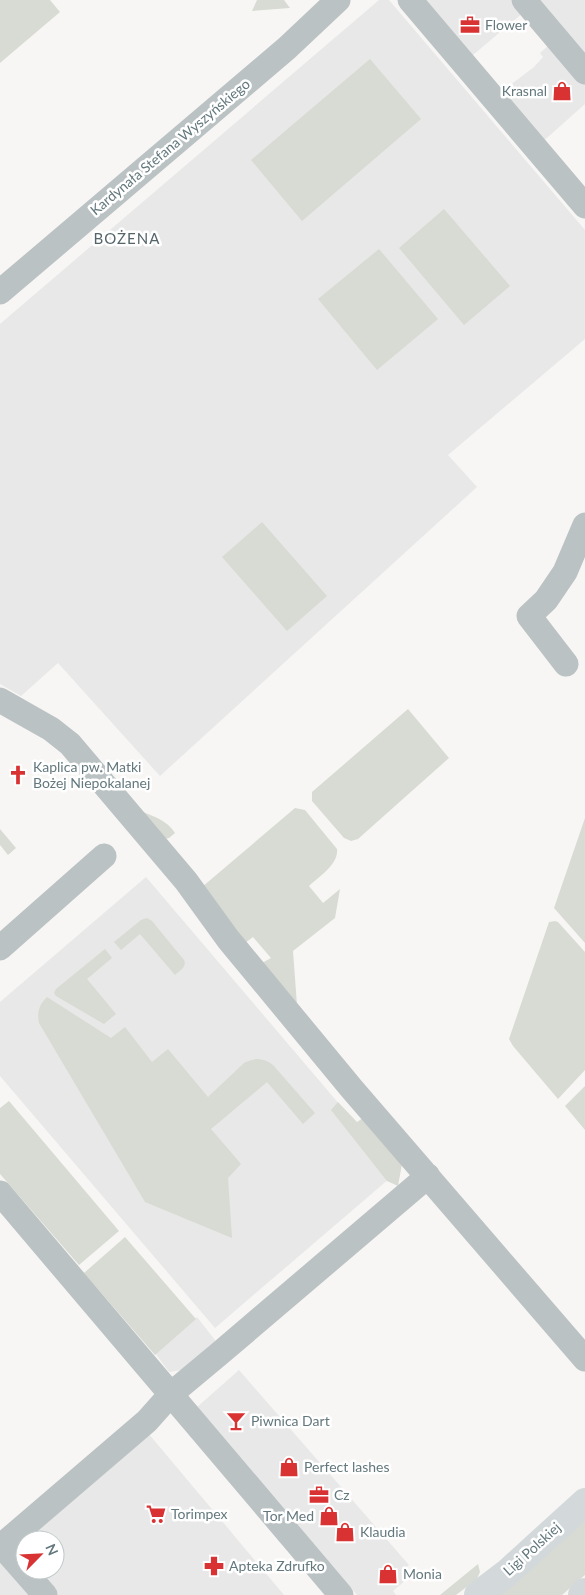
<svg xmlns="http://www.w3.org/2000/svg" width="585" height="1595" viewBox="0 0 585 1595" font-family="Lato,sans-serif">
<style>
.built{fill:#e7e8e7}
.green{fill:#d8dbd3}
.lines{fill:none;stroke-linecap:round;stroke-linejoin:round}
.minor{stroke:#bbc2c3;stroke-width:25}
.major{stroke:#d3d9da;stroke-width:28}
.labels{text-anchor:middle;stroke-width:5;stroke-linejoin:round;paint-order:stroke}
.poi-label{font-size:14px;fill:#63787d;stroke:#fff;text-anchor:start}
.street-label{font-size:14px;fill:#63787d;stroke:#fff}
.neighbourhood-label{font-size:15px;letter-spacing:1px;fill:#556569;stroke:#fff}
</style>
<rect width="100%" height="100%" fill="#f7f6f4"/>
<path class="built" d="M379,0H389L585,230V339L448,455L477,487L160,776L58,663L21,696L0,684V324Z
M416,0H585V104L540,144L497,95L534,67L543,57L540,53L557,38L530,7L467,60Z
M146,877L397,1172L215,1328L0,1076V1002Z
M197,1317L218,1344L188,1369L169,1372L155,1353Z
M239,1370L409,1565L401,1572L407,1579L393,1591L396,1595H357L196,1408Z
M148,1433L284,1595H0V1562L25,1540V1570H55V1540H26Z"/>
<path class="green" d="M0,0H50L60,12L0,63Z
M257,0H284L290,8L252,11Z
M370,59L421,119L302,221L251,160Z
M444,209L510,286L464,325L399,248Z
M379,249L438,319L377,370L318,299Z
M262,522L327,596L287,631L222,557Z
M408,709L449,758L358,839L351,841L344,838L312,801V792Z
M295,808L305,810L337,849C339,864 319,877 309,886L323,903L340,889L335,918L293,951L297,1005L262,963L271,958L253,937L245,943L202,887Z
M140,811C153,816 167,820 175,833L169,838L165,839Z
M585,818V943L554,908Z
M0,829L16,848L8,855L0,845Z
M147,918L152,921L184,960C187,967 180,970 175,975L140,934L121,950L114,942L141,920Z
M555,921L558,922L585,952V1070L558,1099L513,1046L509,1039L549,922Z
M105,949L112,958L87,979L116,1014L104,1024L56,996L54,993L56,989Z
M47,997L111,1038L125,1027L152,1062L168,1049L208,1097L244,1063C256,1057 263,1058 273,1065L315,1113L303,1124L267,1082L211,1129L241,1164L228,1178L232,1238L145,1202L39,1023C37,1012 39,1005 47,997Z
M585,1086V1130L565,1106Z
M9,1101L119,1231L79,1265L0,1174V1108Z
M338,1102L357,1122L363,1118L402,1164L398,1186L387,1181L331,1110Z
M125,1237L196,1319L155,1355L84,1273Z
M585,1519V1575L562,1595H499Z
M478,1564L480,1572L477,1579L456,1595H440Z"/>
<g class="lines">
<path class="minor" d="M410,0L585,206
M524,0L585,72
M0,292L287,48L338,0
M566,664L529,616L546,600L565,572L585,525
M0,700L51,729L70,744L186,881L228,939L352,1089L585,1359
M0,948L104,856
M0,1193L341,1595
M1,1545L45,1595
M0,1547L147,1421L171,1394L219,1354L428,1176"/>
<path class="major" d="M478,1595L507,1573L585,1502
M582,1595L585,1592"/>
</g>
<defs>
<symbol id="office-bare" viewBox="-9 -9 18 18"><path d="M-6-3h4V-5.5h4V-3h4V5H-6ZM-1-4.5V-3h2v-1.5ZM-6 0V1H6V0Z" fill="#d93233" stroke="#fff" stroke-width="2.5" paint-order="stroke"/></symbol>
<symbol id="shop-bare" viewBox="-9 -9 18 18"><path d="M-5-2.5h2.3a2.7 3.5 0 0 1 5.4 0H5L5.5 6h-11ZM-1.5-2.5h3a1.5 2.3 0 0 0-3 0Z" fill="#d93233" stroke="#fff" stroke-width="2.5" paint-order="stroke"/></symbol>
<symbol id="church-bare" viewBox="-9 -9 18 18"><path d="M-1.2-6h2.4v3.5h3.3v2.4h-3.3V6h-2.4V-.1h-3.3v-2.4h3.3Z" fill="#d93233" stroke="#fff" stroke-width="2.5" paint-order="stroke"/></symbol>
<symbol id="bar-bare" viewBox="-9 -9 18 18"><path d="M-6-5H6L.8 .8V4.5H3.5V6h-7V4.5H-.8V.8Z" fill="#d93233" stroke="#fff" stroke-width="2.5" paint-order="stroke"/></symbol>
<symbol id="supermarket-bare" viewBox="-9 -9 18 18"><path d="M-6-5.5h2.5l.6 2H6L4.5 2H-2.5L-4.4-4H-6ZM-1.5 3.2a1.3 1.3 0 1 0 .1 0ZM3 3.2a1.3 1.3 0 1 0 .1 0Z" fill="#d93233" stroke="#fff" stroke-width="2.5" paint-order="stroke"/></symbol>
<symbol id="pharmacy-bare" viewBox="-9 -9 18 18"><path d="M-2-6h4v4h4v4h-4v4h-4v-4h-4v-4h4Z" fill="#d93233" stroke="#fff" stroke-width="2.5" paint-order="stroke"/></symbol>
</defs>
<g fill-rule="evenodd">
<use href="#office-bare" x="456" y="11" width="28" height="28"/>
<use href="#shop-bare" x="548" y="77" width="28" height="28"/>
<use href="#church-bare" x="4" y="761" width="28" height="28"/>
<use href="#bar-bare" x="222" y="1407" width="28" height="28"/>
<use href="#shop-bare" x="275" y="1453" width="28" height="28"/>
<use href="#office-bare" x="305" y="1481" width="28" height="28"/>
<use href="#supermarket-bare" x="142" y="1500" width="28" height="28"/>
<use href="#shop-bare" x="315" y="1502" width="28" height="28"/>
<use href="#shop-bare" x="331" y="1518" width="28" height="28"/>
<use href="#pharmacy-bare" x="200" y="1552" width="28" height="28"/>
<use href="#shop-bare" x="374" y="1560" width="28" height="28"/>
</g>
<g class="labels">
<g class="poi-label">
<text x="485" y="30">Flower</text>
<text x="547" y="96" text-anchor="end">Krasnal</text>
<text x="33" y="772">Kaplica pw. Matki<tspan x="33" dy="16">Bożej Niepokalanej</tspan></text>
<text x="251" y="1426">Piwnica Dart</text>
<text x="304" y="1472">Perfect lashes</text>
<text x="334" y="1500">Cz</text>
<text x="171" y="1519">Torimpex</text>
<text x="314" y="1521" text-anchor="end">Tor Med</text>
<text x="360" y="1537">Klaudia</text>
<text x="229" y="1571">Apteka Zdrufko</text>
<text x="403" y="1579">Monia</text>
</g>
<g class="street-label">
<text transform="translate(170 147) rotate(-40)" y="5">Kardynała Stefana Wyszyńskiego</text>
<text transform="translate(532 1549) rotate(-42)" y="5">Ligi Polskiej</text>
</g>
<g class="neighbourhood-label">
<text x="127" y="244">BOŻENA</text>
</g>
</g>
<g transform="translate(40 1555) rotate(66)"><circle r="24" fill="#ffffff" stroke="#c1c9cb"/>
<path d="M0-4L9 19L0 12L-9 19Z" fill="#d93233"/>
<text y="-8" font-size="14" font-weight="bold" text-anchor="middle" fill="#63787d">N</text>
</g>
</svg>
